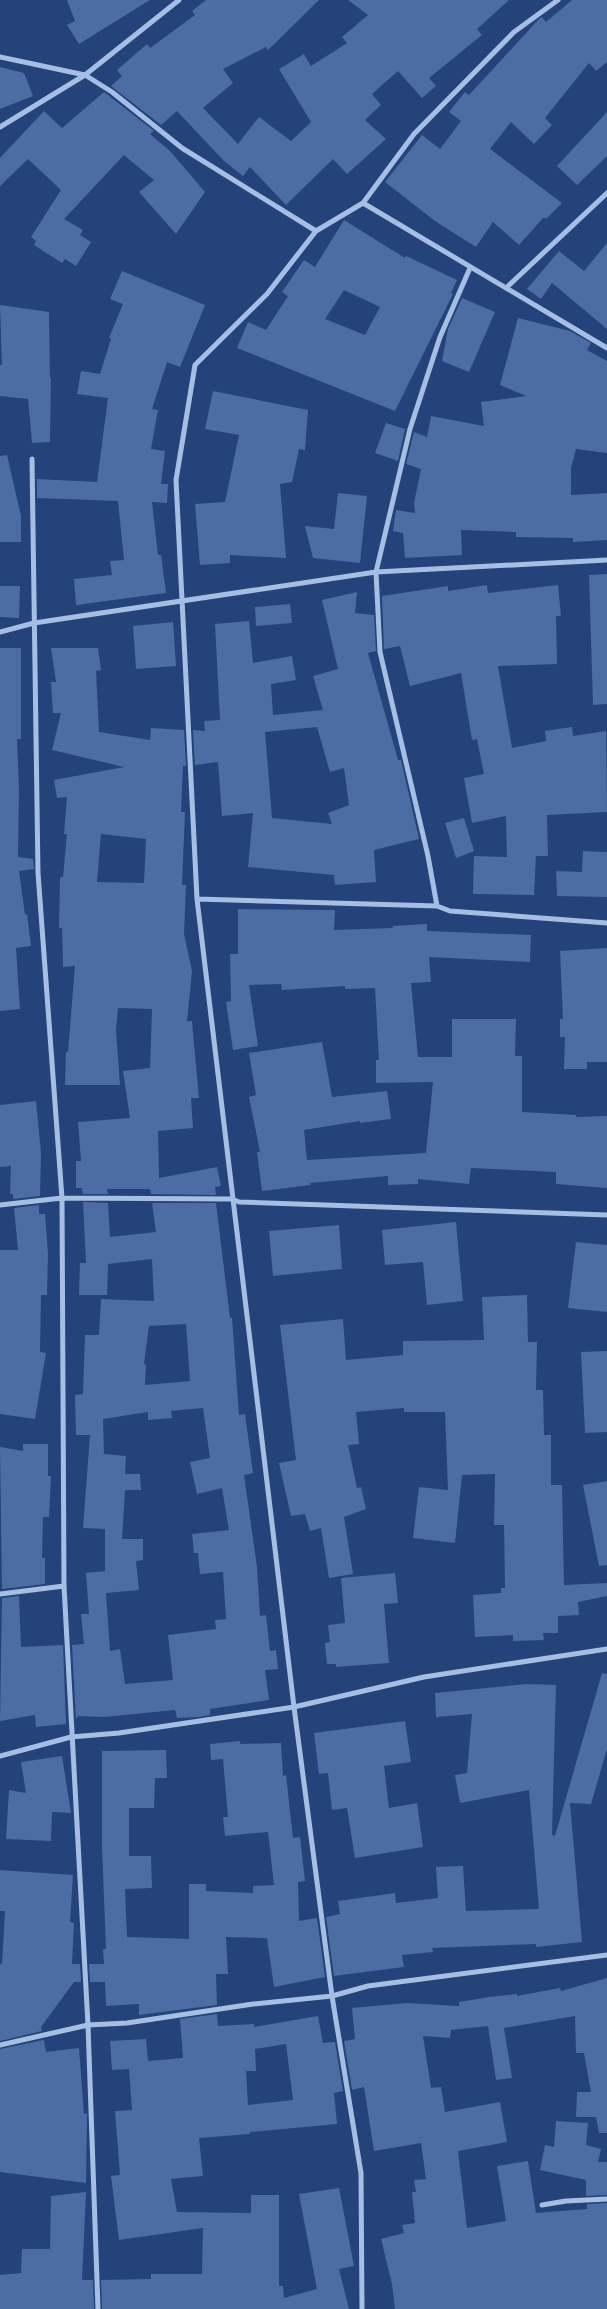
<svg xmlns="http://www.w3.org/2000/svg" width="607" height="2309" viewBox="0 0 607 2309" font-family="'Open Sans',sans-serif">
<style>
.building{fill:#4b6da3;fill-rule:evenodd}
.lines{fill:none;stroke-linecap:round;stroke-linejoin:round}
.street{stroke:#a6bee4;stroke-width:5}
</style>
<rect width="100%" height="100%" fill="#23437a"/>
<path class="building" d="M67,0H150L79,44L67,25L75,21Z
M206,0H319L268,50L266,47L223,69L233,83L203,108L238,144L259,117L291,141L311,122L279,69L304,54L311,66L347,43L342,37L368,15L348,0H509L477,29L482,35L429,78L436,86L422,98L398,71L372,94L381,105L365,120L386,139L347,174L333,159L286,205L250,167L243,176L224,161L177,111L161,125L111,86L122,76L117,70L147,44L150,48L195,15L192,11Z
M572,0H607V62L596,71L589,63L545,118L552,125L534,144L511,122L490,149L562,203L546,219L544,217L519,245L493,222L476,247L435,221L385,182L422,135L440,149L461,121L449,112L465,92L469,95L539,19L542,17L546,22Z
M0,67L24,73L33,96L0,109Z
M104,92L154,131L150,134L170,151L205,192L176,234L139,192L154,180L124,155L64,219L83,230L80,235L91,242L76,266L65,259L62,263L34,245L36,241L31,237L61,190L28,159L0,186V158L44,111L62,128Z
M607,112V156L577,185L557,166Z
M344,220L405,258L406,256L457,280L451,293L453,294L395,411L237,348L248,322L266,330L288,296L282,292L304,260L315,267ZM344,290L380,307L365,335L325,319Z
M607,243V329L552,283L541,299L527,289L559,251L584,271Z
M122,271L205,305L180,367L167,362L152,409L158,410L151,449L165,451L161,484H168L167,503L152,502L158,555H161L166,593L76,605L74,579L112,575L110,561L124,560L118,501L37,498V479L97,482L108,398L77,394L81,371L100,374L111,339L109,338L123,304L110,299Z
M462,298L495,312L469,372L442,361L448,329Z
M0,305L49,312L50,378H51L50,442L32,443L28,399L0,396V365H2Z
M518,318L570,331L591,343L587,350L607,361V453L576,449L571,468V495L607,493V540L573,542V538L516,537V532L461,530L462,555L405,558L403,533L393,531L396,510L415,513L414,503L421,469L406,464L414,432L427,437L431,416L484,426L481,402L526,396L500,385Z
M213,391L308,410L305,450L299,449L292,482L280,484L286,558L230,555V563L200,565L195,504L225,502L239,435L205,429Z
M386,423L405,429L398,461L375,453Z
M7,455L21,516V542H0V456Z
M338,493L367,496L360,563L313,558L305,526L334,529Z
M607,574V704L593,705L589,575Z
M487,585L488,593L558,585L561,616H556L557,664L498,666L512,748L546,741L545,731L572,727L573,736L606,731L607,812L547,815L548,856H536L534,895L473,894L474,856L507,857L506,816L472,823L464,778L484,774L477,739L472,740L461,673L410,686L400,646L384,649L382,596L448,586V591Z
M0,586H20L19,618L0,617Z
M357,592L355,613L374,615L376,651L368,653L398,760H401L419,839L374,850L376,882L335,885L334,875L248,867L253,813L222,816L218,762L195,765L193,730L205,731L204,721L220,720L215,624L249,621L253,663L292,656L296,680L271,684L273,715L323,710L313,676L338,669L322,600ZM317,727L330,772L344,768L349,805L328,813L332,824L272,818L265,732Z
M290,604L292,623L256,626L255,607Z
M173,622L176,666L136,669L133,626Z
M0,648H21V739H17L19,788L18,857L33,859L34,869L19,871L25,915L27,914L31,946L16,948L20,1009L0,1011Z
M51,648H98L101,670L96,671L99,732L150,740L151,728L184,730L186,766H183L181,812H185L182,885H186L184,934L192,971L187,1021H192L199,1098H191L193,1128L158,1131L159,1178L217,1167L221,1186L215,1187L216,1195L151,1194L150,1189H107L108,1194H83L82,1188H76V1161H81L78,1122L130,1118L123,1071L150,1068L152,1009L118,1008L116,1030L120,1085H65L66,1052H68L75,966L63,967L62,928H59L60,877H63L67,834H64L67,797L57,798L54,780L124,767L52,750L61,713H53L51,682H56ZM101,834L146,839L144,883L97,882Z
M464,818L474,851L456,858L445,823Z
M583,851L607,852V897L557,896L556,871L582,872Z
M238,909L335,910L334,930L393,928L392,926L427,924V931L531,935L530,962L429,957L431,982L411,983L418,1057H452V1019H516L515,1056H522V1112L576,1115V1117L607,1116V1188L556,1184V1172L471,1168L469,1184L418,1179V1184L388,1185V1176L310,1183L311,1185L262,1191L257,1152H260L249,1097L256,1095L249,1053L322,1042L332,1097L387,1091L391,1119L360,1123V1121L304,1130L307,1160L426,1153L433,1082L376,1083V1060H379L375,988L345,989V986L282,990L281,984L249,985L258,1046L233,1050L226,1002L231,1001L230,954H238Z
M607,948V1062H587V1069H564L565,1037H560V1019H563L560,951Z
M36,1101L41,1153L40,1196L13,1199V1194H10L11,1166L0,1167V1105Z
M83,1202L108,1203L110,1237L156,1232L152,1203H216L230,1318H232L239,1415L245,1414L253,1473L244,1475L257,1567L260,1616L266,1615L270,1651L276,1650L278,1669L265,1670L269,1700L210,1709V1715L199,1717L177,1718L175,1710L104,1717L78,1716L76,1719L72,1645L84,1644L81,1614H89L86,1573L105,1571V1529L83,1528L90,1435H76L75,1395L83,1394L85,1335H99L101,1299L154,1301L152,1259L108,1264L107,1295H79L80,1263H86ZM186,1324L190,1381L145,1385L146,1365L144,1364L149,1326ZM203,1408L210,1458L190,1462L197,1494L222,1488L229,1530L192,1534L194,1553H198L200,1574L223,1572L226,1619L215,1620L216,1629L168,1635L173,1680L125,1684L120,1649L110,1651L106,1593L139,1590L136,1561L143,1560V1539H122L125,1490H141L140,1474H125L126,1456L104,1454L103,1419L148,1412V1420L172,1418L171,1411Z
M39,1205V1214H45L48,1253L47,1295H41L40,1352L46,1353L35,1419L0,1414V1250H18L14,1208Z
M456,1222L463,1301L427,1305L423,1262L385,1265L382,1230Z
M339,1225L342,1269L273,1276L269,1231Z
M576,1242L607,1245V1312L568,1308Z
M527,1295L528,1342H537L536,1390H543L544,1435H551V1485H562L564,1585L607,1583V1596L578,1602L579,1615L558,1616V1633H543L544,1640L513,1641V1635L475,1637L473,1595L501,1593V1588H505L504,1525H494L495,1474L462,1475L455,1543L413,1538L419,1487L448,1490L445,1412H404V1408L356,1412L359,1444L348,1445L357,1488L361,1487L366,1509L344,1517L353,1574L329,1578L321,1528L310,1531L305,1514L291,1516L279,1463L296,1460L280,1325L343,1319L346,1360L403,1355V1341L484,1340L482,1297Z
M607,1351V1432L585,1433L581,1352Z
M23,1444H48V1476H51L49,1517H43L42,1558H45V1584L2,1589L0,1447L23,1451Z
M607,1481V1565L599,1566L583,1485Z
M395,1573L398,1603L384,1604L389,1663L336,1667V1664H327L325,1643L330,1642L328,1625L345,1623L341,1578Z
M19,1596L21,1647L63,1645L66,1724L36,1727L35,1715L0,1721L2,1598Z
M602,1673L607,1674V1749L591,1804L570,1803L582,1942L536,1947V1944L432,1948L433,1952L402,1955L404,1967L334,1976L326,1917L340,1914L338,1901L395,1893L396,1903L438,1898L436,1867L463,1866L466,1911L539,1909L529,1790L460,1803L455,1775L467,1773L472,1714L436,1717L435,1693L527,1684L556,1685L552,1835L555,1836Z
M405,1721L411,1762L384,1766L389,1808L417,1803L423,1847L355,1858L347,1808L332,1810L328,1773L319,1774L314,1733Z
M240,1741V1744L281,1743L283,1776L286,1775L293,1838L300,1837L305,1881L298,1882L299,1921L317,1918L325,1977L274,1987L267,1938L226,1937L228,1974H216L217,2005L139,2015V2004L106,2006L105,1982H90L89,1964H104L103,1949H106L102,1847V1751L166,1750L167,1778H155L154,1808H129V1856H151L152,1888L125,1889L127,1937L189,1939V1884H206V1891L253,1893V1886L274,1885L268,1832L225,1836L223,1817H228L223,1759L211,1760L210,1744Z
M62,1756L71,1813L52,1812L51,1841L6,1839L9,1790L26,1793L21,1762Z
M0,1870L73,1875L70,1922L74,1923L72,1964H80L81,1982H74L41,2027L42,2031L0,2041V1964H2L5,1911H0Z
M607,1978V2133H599L596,2117H576L577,2092H591L584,2053H576L575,2016L504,2028L512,2078L496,2080L488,2026L451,2030L450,2038L423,2036L431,2088L441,2087L445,2112L500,2102L507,2142L458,2151L467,2228L506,2221L497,2166L528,2161L536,2213L587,2209V2204L607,2203V2309H395L392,2284L381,2239L404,2233L402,2225L415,2223L412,2192H416L414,2180L426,2179L421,2143L374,2151L364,2087L352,2090L344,2041L355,2039L352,2008L407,2003L459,2006V2002L489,1997L517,1994V1996L560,1988L561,1991Z
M217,2014L218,2026L254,2024V2027L318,2016L323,2043L335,2042L343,2091L334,2093L337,2124L250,2132V2134L199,2138L203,2176L171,2179L177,2212L251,2213V2195H279V2286H283L284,2298L317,2289L299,2194L339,2188L354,2266L339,2269L349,2309H102L101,2280L151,2279V2274H202L203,2228L119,2240L111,2176L120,2175L115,2111L132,2110L129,2069L112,2070L110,2041L146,2039L148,2061L183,2058L180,2019ZM286,2044L293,2100L248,2105L246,2071H256L255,2049Z
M44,2040L46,2052L79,2048L84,2114L87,2113L86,2183L0,2172V2049Z
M556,2121L588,2123L586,2145L601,2149L598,2162H607V2195L586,2196V2180L540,2170L545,2145L554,2147Z
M86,2192L82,2280H93L94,2309H0V2275L21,2273L22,2249H50L51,2196Z"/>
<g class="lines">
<path class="street" d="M0,57L85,75L112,92L182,148L316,231
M0,127L85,75L179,0
M363,203L607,348
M506,288L607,193
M32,459L38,873L62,1198L64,1586L88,2025L98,2309
M0,632L34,623L376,572L607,560
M197,899L437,906L450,911L607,923
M437,906L428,856L380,652L376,572L410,429L440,337L470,268
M0,1205L62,1198L232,1199L239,1202L607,1215
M0,1594L64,1586
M0,1756L71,1737L119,1733L294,1707L424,1677L607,1649
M0,2045L88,2025L127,2023L253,2004L332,1996L368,1986L607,1955
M542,2205L566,2201L607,2199
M362,2309L361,2173L332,1996L294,1707L197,899L176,480L195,365L267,294L316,231L363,203L414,134L514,32L558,0"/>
</g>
</svg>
